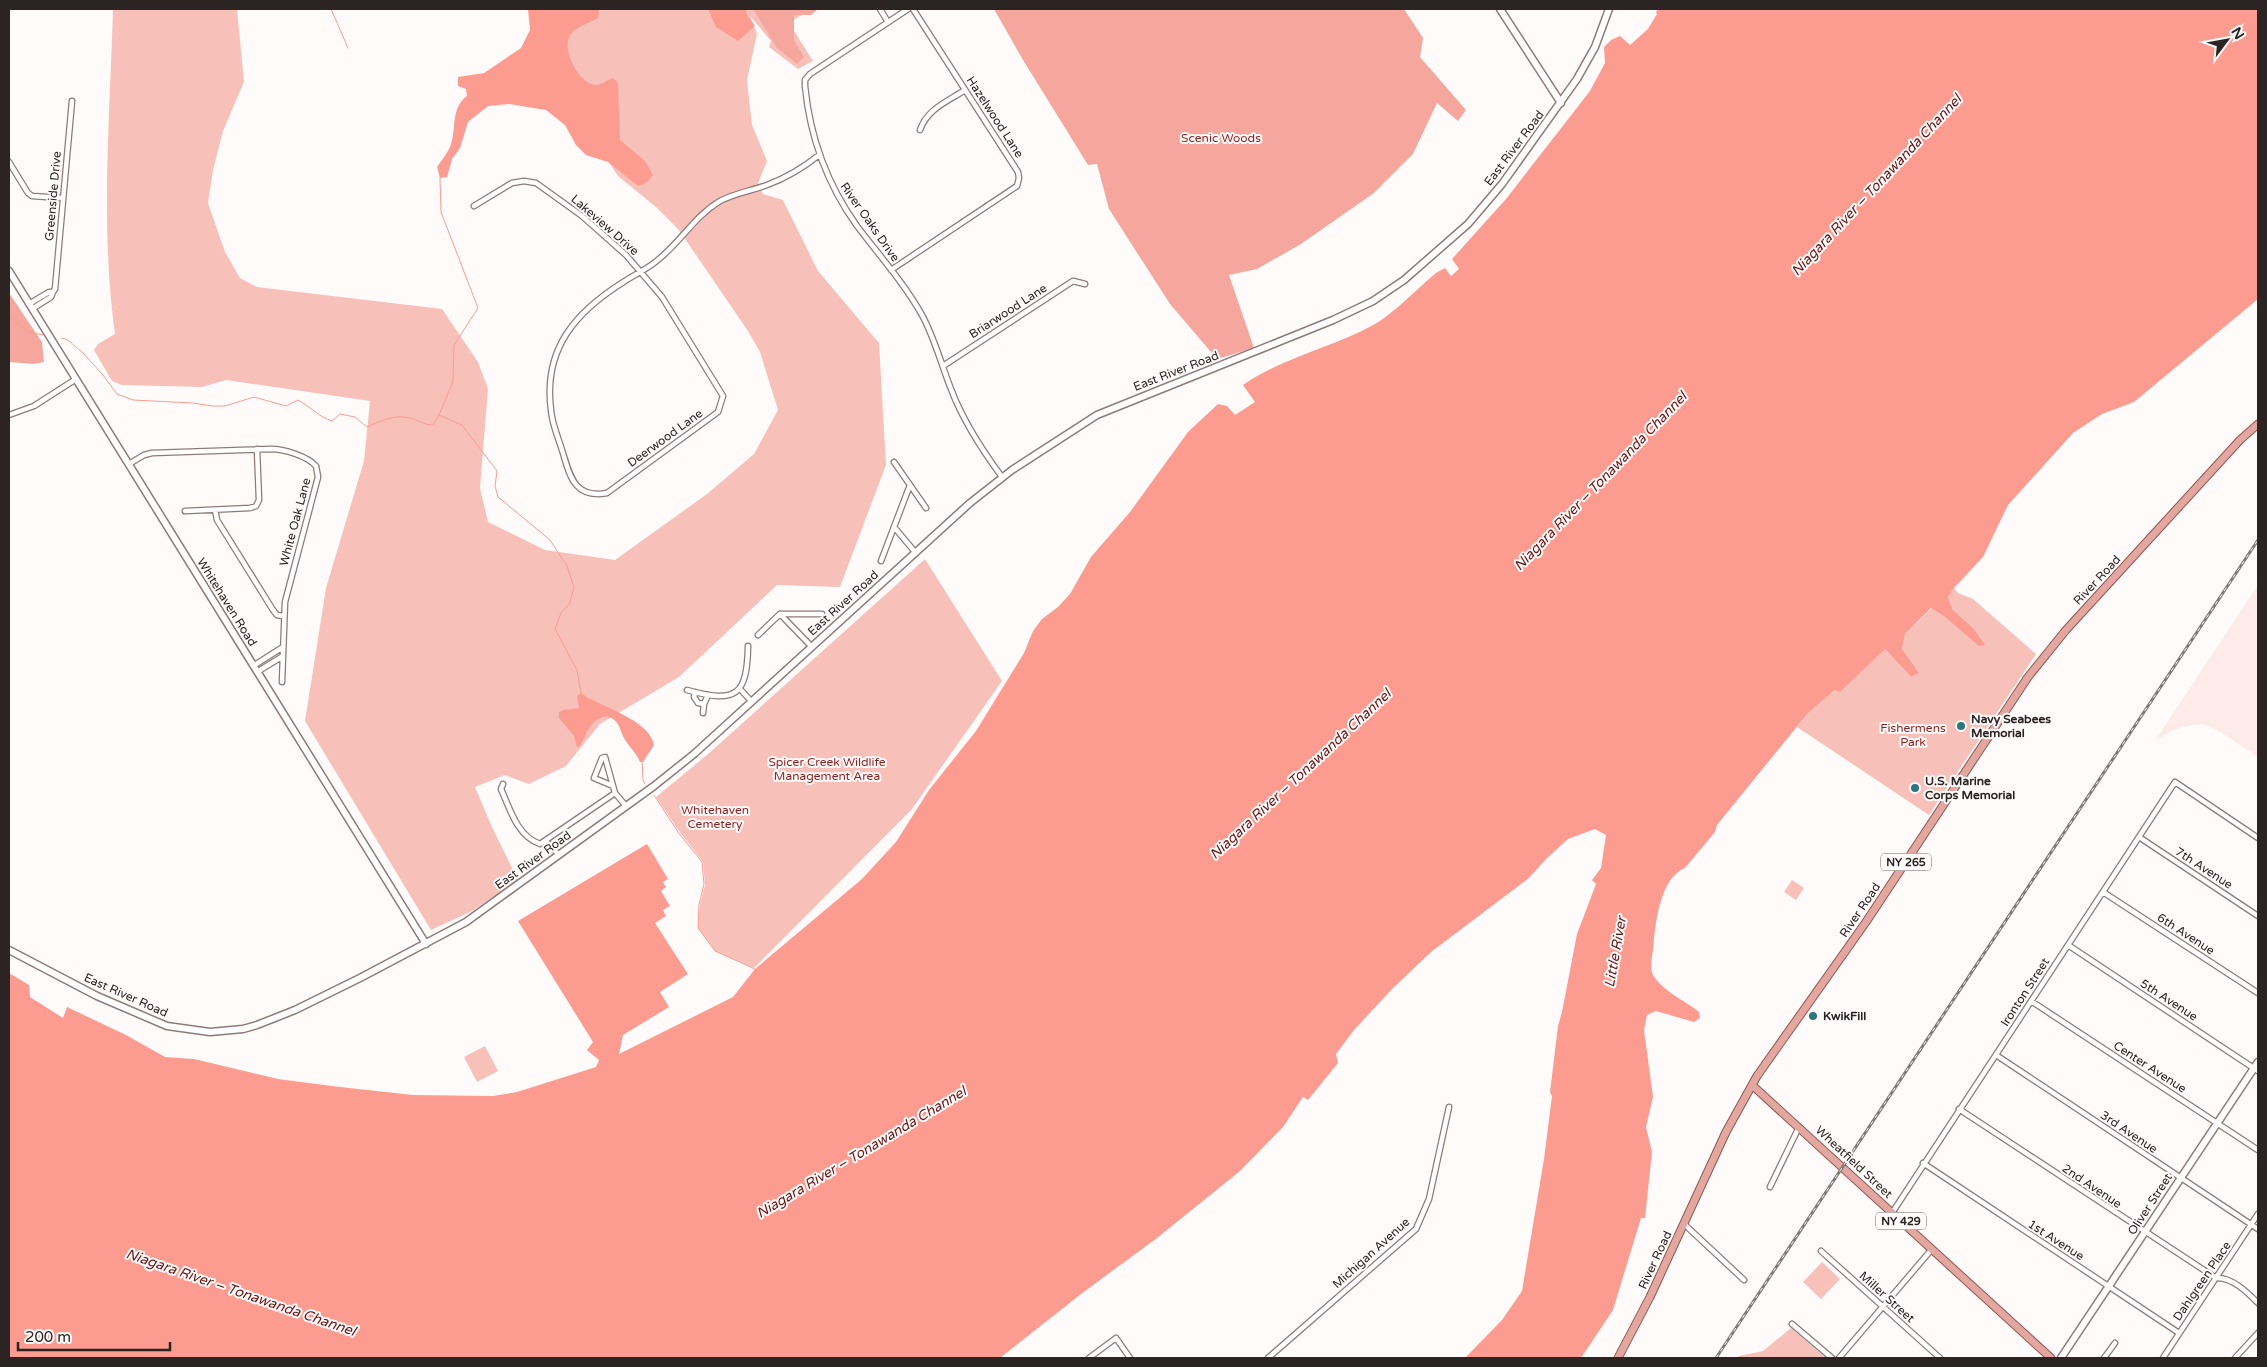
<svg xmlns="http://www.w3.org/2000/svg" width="2267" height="1367" viewBox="0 0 2267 1367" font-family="'Varela Round',sans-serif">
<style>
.built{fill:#fcebe9}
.green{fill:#f7c1ba}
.forest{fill:#f5a79e}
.water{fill:#fc9c91}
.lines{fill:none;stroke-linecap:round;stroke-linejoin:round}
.stream{stroke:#fc9c91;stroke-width:1}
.street-casing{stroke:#8d7b79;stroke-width:7}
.secondary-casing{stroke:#8d7b79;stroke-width:9}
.primary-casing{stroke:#95534c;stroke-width:9}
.street{stroke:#fff;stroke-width:4.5}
.secondary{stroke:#fff;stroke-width:6}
.primary{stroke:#e2a7a1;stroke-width:7}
.rail-casing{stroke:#7e7978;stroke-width:3}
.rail{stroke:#fffbfa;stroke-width:1;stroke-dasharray:4;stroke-linecap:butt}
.poi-dot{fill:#2e767f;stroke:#fffbfa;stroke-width:2}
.labels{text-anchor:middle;stroke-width:4;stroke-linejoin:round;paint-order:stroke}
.shield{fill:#fffbfa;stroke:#6b6464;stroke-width:1}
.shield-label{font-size:11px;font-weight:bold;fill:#2b2423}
.street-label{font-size:12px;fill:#2b2423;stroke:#fffbfa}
.park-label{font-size:12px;fill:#8d1f1d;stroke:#fffbfa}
.poi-label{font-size:12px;font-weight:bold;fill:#2b2423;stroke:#fffbfa;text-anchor:start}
.water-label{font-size:14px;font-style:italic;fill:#681513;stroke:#fffbfa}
</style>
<rect width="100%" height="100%" fill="#fffbfa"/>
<path class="built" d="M2258,585V757L2221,732L2204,724L2191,725L2173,730L2155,741Z"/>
<path class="green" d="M113,9H237L244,82L223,131L213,170L208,203L225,252L240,278L257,287L442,309L478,362L488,389L480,488L488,522L545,550L615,560L707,494L754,454L778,410L760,352L748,331L679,230L656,207L618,176L574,109L535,9H811L789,23L813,61L798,69L769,47L771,41L750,16L757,34L747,80L752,125L767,161L758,183L763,194L783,200L818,271L879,343L886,465L840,587L777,585L679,677L600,724L566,766L529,784L505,775L475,787L492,827L518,880L472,911L431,930L305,721L326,588L364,461L370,401L226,380L202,387L122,385L112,381L94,350L98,344L115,334C100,227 110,116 113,9Z
M925,559L1002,681L912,809L754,968L715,951L698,928L700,904L705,885L703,862L679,831L656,797L707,755Z
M1954,588L1958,593L1973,599L2036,654L1929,815L1797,727L1808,713L1835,690L1840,691L1885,649L1911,677L1918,673L1902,649L1905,634L1932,608L1973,628L1953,610L1948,597Z
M1792,880L1804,888L1796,900L1784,892Z
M485,1046L498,1071L477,1082L464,1057Z
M1822,1262L1840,1279L1821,1299L1803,1282Z
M1791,1328L1826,1358H1737L1739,1356L1763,1351Z"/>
<path class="forest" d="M753,9H818L811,15H794V40L804,57L797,64L777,48Z
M994,9H1404L1423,38L1420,57L1466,110L1458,121L1437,103L1413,154L1374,193L1301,244L1257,269L1229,275L1254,348L1217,359L1170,304L1109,209L1097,164L1088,165L1023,60Z
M9,293L42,342L44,362L34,364L9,362Z"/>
<path class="water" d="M528,9H599L598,18C589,24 578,25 571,34C560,48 578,83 595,85C602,85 607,80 613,78L618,83L620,140L645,161L653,175L646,183L638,186L608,162L586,155L576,145L565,125L546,110L509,104L488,106L468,122L460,148L452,159L447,177L440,178L437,167C441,161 447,154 450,147C457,130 450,108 467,96L466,89L458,86V77L484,73L521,48L530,30Z
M708,9H746L747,15L755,26L738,41L716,27Z
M1658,9H2258V299L2134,402L2102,414L2073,433L2008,505L1983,557L1954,588L1948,597L1953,610L1973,628L1985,645L1979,646L1944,616L1931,608L1905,634L1902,649L1919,673L1911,677L1885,649L1840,692L1835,690L1808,713L1717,825L1715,832L1685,868C1659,878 1655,927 1653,950C1652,957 1650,967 1652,973C1661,991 1685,1000 1699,1012L1700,1018L1694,1022L1656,1011L1647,1015L1644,1030L1653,1097L1646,1127L1652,1152L1645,1218H1641L1613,1310L1581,1358H1465L1502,1320L1522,1291L1544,1159L1552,1096L1550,1092L1558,1026L1562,1012L1577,934L1596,884L1592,880L1601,868L1606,835L1595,829L1568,839L1546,859L1529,878L1431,952L1392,989L1354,1030L1336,1054L1338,1063L1308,1100L1303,1097L1283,1127L1240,1171L1157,1238L1081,1294L1000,1358H9V973L29,985L30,997L63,1018L67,1007L126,1035L165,1057L194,1059L278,1079L340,1087L413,1095L493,1096L517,1092L596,1067L599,1060L587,1050L593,1042L518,921L647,844L668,879L663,882L666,887L661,891L670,906L663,910L666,916L655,923L688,974L660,992L669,1007L623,1035L619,1054L733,997L755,969L862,879L896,842L929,790L976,731L1024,653L1033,631L1042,619L1058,607L1070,594L1091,557L1130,512L1188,432L1218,404L1227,406L1235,415L1255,402L1243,385C1283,357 1332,348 1375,324C1393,314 1419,287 1436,273L1445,268L1451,276L1459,269L1452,259L1506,199L1590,91L1605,63L1604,47L1611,40L1620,36L1630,45L1648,29L1657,14L1656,12Z
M581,693C585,695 587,698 591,699C609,709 650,722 654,745L643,762H640C636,752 629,747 624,738C619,728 620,721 607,716C589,720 588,732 580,746L577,747L574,736L559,718V712L563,710L579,708L577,696Z"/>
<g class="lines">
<path class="stream" d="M331,9L348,48
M9,316L29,332L43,335
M62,338L68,340L84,354L103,375L117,394L133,400L192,403L213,406H225L254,397L286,406L298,400C311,407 319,417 332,421L340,414L355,417L367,427C380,421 395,414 410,418C418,420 424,425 433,425L439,415L462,425L497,471L495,486L498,497L550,540L567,566L574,587L570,603L561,613L555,629L577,670L581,693
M439,415L453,381L454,345L478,308L441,212L440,178
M642,760L643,780L645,784
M654,795L678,832L702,862L704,884L699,905L698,928L715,951L755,969"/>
<defs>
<path id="street" d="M880,9L888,22
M908,9L810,74L805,80V86C810,138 827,184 857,226C879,255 904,283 922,315C935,339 941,364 951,389C963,421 982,450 1002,477
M920,130C927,109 948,101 965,90
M9,162L28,193L32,196L62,198
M474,206L512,183L524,181L536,183L582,216L626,255L662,297L723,396L718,412L607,493C574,499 570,476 562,450C558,437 552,424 551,410C543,349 575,312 625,281C634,275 645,270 654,263C679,245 693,217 720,201C735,193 751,191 767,185C786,178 803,168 819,155
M891,270L1017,186L1019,178L1018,172L913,9
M53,292L55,289L72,101
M29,304L49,292H53L51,297L32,309
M943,366L1073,281L1085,284
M9,415L34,406L76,379
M894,462L926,508
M129,464L144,455L152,453L271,449C284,449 307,456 316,466L318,477L285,602L282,682
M215,510L217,520L273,610L277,615L283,616
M185,511L250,508L256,506L259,500L257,449
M894,527L915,552
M881,561L910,485
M780,614L812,647
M758,635L780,614H822
M253,666L283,647
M257,672L283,656
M740,689L752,702
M687,690C737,704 747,695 748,646
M695,692L694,697L698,703L704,704
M703,713L704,704L708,695
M503,784L501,789C510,809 517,836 540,844L615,793
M613,786L594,778L602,758L605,757L615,793L626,806
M2139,837L2258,916
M546,841L559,855
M2103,892L2258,993
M2068,945L2258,1071
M2031,1001L2258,1150
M1996,1055L2258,1229
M1959,1109L2216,1278C2232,1277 2247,1292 2258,1303
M1923,1163L2179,1333
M1770,1187L1799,1127
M1892,1213L2175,782L2258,838
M1684,1224L1744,1280
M1821,1251L1940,1358
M1792,1324L1832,1358
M1089,1358L1116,1338L1130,1358
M1268,1358L1416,1229L1429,1199L1449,1107
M1839,1358L1932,1249
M2104,1358L2115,1343
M2163,1358L2258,1214
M2235,1358L2258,1333"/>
<path id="secondary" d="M1500,9L1561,103
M9,271L426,944
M9,950L97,996L167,1026L210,1032L243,1029L257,1025L295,1010L360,978L466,922L654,786L694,754L970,503L1012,470L1097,415L1333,320L1373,301L1404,280L1468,224L1502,184L1577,79L1595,47L1609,9
M2061,1358L2258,1062"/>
<path id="primary" d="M1752,1085L2051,1358
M1618,1358L1650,1297L1726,1132L1757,1076L1866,922L2028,677L2066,630L2240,440L2258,424"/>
</defs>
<use href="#street" class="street-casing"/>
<use href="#secondary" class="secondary-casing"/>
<use href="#primary" class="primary-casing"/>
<use href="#street" class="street"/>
<use href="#secondary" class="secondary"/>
<use href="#primary" class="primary"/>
<defs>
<path id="rail" d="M1716,1358L2258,540"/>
</defs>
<use href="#rail" class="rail-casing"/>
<use href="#rail" class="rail"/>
</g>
<g class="poi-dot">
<circle cx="1961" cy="726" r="5"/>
<circle cx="1915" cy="788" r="5"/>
<circle cx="1813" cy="1016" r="5"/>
</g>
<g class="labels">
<g class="shield">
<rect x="1881" y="853.5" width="50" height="17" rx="4"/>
<rect x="1876" y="1212.5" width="50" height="17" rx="4"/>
</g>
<g class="shield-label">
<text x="1906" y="866">NY 265</text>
<text x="1901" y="1225">NY 429</text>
</g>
<g class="street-label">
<text transform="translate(995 117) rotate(57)" y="4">Hazelwood Lane</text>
<text transform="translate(1514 148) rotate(-53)" y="4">East River Road</text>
<text transform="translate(53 196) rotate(-85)" y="4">Greenside Drive</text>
<text transform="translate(870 222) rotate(55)" y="4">River Oaks Drive</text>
<text transform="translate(605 225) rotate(41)" y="4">Lakeview Drive</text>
<text transform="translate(1008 311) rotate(-33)" y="4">Briarwood Lane</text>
<text transform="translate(1176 371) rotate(-21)" y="4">East River Road</text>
<text transform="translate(665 438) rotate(-36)" y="4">Deerwood Lane</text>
<text transform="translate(295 522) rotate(-75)" y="4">White Oak Lane</text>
<text transform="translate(2097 580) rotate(-47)" y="4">River Road</text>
<text transform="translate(227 602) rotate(58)" y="4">Whitehaven Road</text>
<text transform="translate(843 603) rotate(-42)" y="4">East River Road</text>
<text transform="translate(533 860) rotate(-36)" y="4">East River Road</text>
<text transform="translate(2204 868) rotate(33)" y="4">7th Avenue</text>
<text transform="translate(1860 910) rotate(-56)" y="4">River Road</text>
<text transform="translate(2186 934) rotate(33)" y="4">6th Avenue</text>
<text transform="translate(2025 992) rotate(-57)" y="4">Ironton Street</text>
<text transform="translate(126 995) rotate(24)" y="4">East River Road</text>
<text transform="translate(2169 1000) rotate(33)" y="4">5th Avenue</text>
<text transform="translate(2150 1067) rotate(33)" y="4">Center Avenue</text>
<text transform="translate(2129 1132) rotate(34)" y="4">3rd Avenue</text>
<text transform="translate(1854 1162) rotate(43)" y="4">Wheatfield Street</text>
<text transform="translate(2092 1186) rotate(34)" y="4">2nd Avenue</text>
<text transform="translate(2150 1204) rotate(-57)" y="4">Oliver Street</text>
<text transform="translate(2056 1240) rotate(33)" y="4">1st Avenue</text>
<text transform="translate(1371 1253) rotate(-42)" y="4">Michigan Avenue</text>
<text transform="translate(1655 1260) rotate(-65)" y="4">River Road</text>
<text transform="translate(2202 1281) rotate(-56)" y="4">Dahlgreen Place</text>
<text transform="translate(1887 1297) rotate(42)" y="4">Miller Street</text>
</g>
<g class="park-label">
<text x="1221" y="142">Scenic Woods</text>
<text x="1913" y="732">Fishermens<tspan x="1913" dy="14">Park</tspan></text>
<text x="827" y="766">Spicer Creek Wildlife<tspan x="827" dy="14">Management Area</tspan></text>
<text x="715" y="814">Whitehaven<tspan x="715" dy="14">Cemetery</tspan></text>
</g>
<g class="poi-label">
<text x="1971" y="723">Navy Seabees<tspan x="1971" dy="14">Memorial</tspan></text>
<text x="1925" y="785">U.S. Marine<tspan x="1925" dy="14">Corps Memorial</tspan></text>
<text x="1823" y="1020">KwikFill</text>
</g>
<g class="water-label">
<text transform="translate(1876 185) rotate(-47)" y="5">Niagara River – Tonawanda Channel</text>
<text transform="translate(1600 481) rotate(-46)" y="5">Niagara River – Tonawanda Channel</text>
<text transform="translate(1300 774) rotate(-43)" y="5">Niagara River – Tonawanda Channel</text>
<text transform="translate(1615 952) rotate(-80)" y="5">Little River</text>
<text transform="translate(861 1152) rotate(-31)" y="5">Niagara River – Tonawanda Channel</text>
<text transform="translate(241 1292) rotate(19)" y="5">Niagara River – Tonawanda Channel</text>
</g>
</g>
<rect width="2267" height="1367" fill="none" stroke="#2b2423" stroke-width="20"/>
<g transform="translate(2227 40) rotate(58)" stroke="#fffbfa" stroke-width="4" paint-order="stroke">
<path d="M0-4L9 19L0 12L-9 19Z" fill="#2b2423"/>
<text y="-8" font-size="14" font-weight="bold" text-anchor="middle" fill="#2b2423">N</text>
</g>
<path d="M18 1342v8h152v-8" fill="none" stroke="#2b2423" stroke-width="2.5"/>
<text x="25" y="1342" font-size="15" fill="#2b2423" stroke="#fffbfa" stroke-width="4" paint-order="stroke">200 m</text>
</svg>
